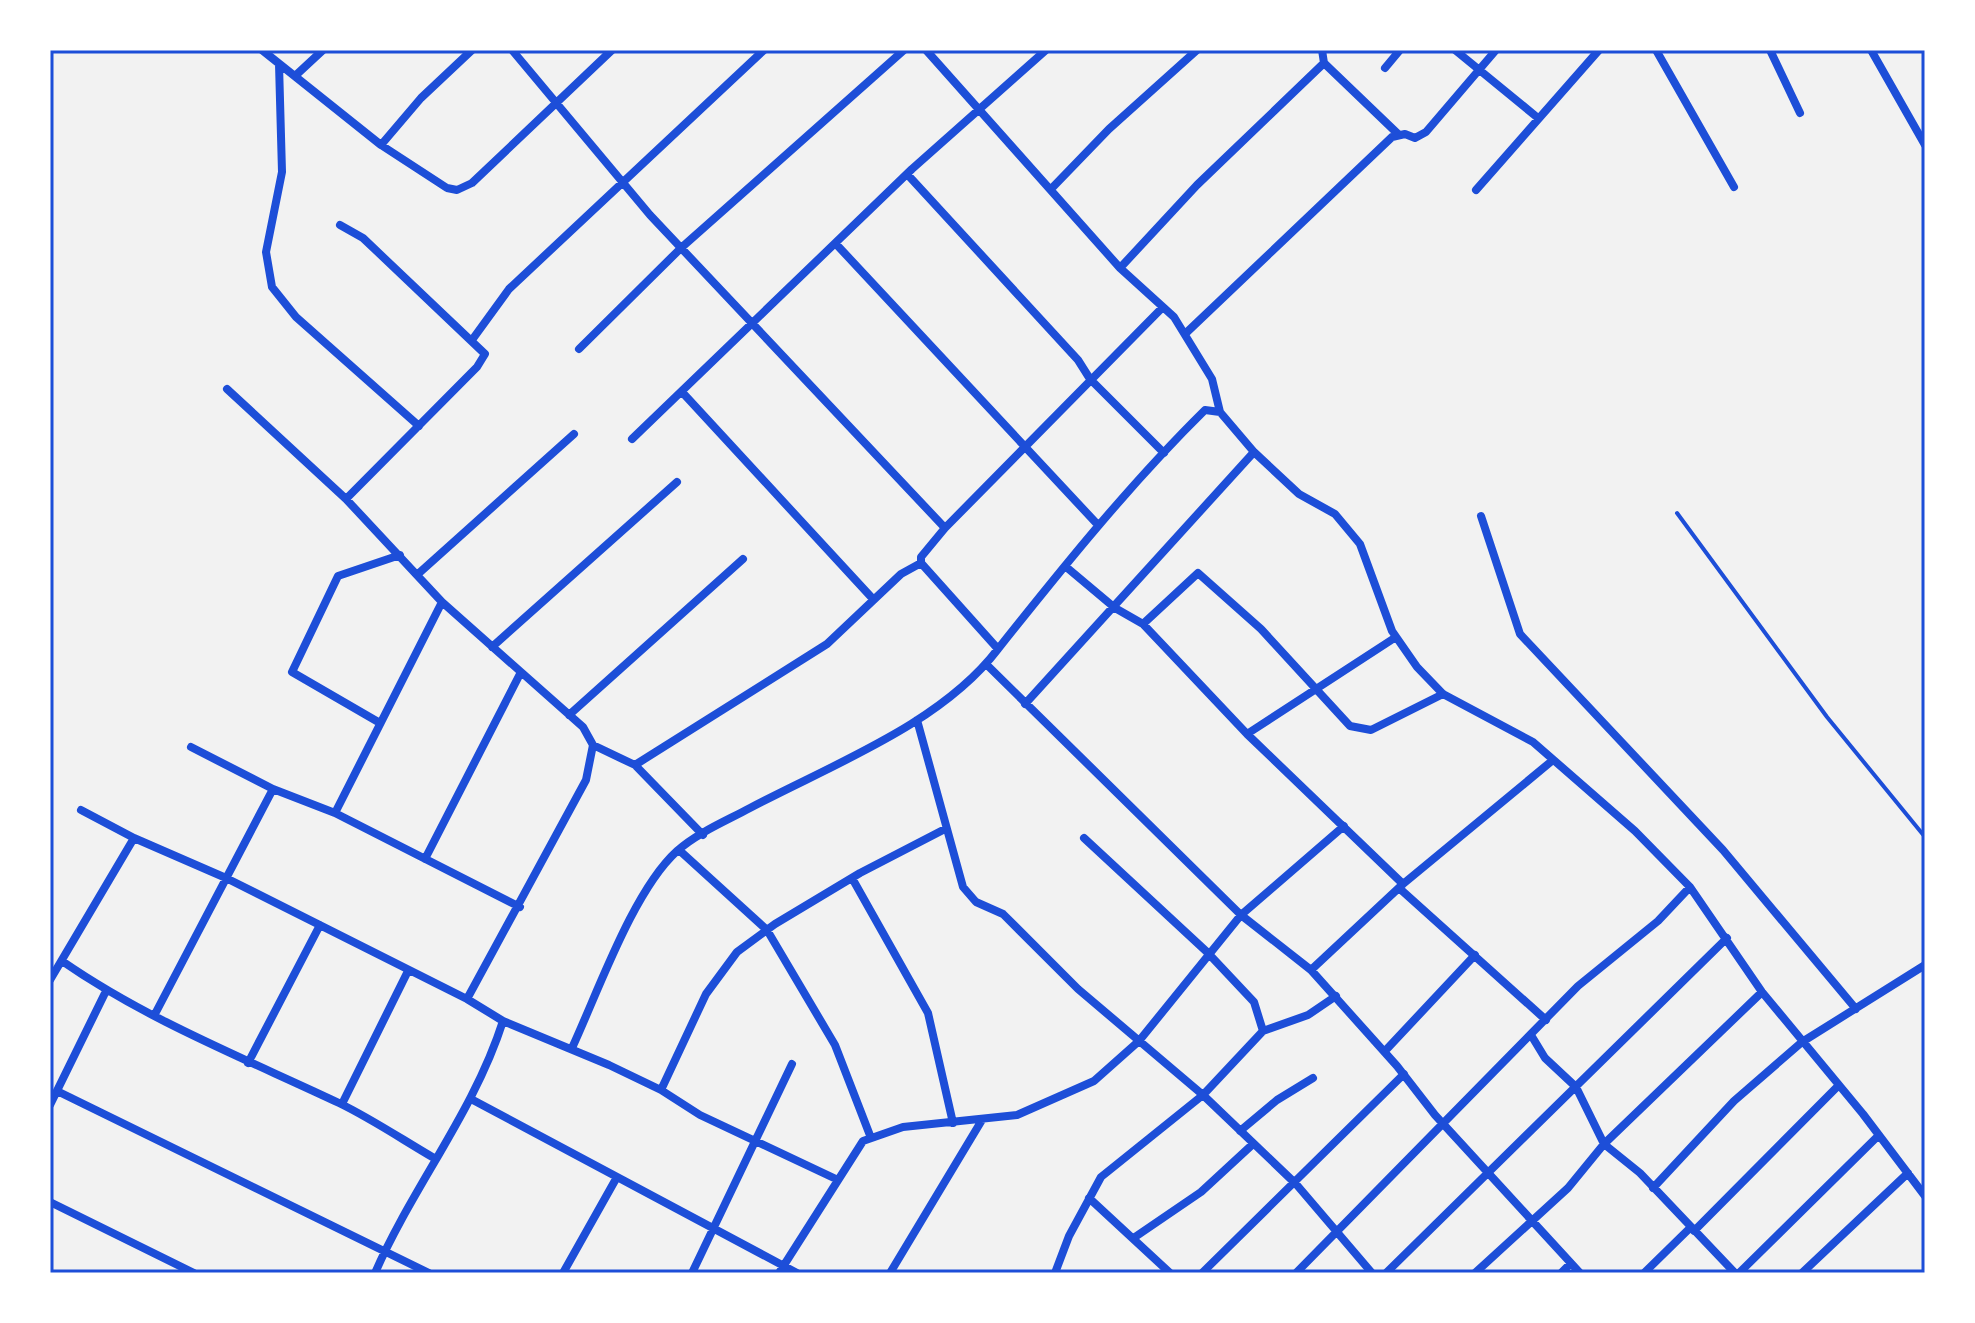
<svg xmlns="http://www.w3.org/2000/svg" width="1975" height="1323" viewBox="0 0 1975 1323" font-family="'Exo 2',sans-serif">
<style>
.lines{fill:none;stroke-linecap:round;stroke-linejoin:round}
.service{stroke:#1d4ed8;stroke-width:4}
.minor{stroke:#1d4ed8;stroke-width:8}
.neatline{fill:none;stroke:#1d4ed8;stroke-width:3}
</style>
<rect width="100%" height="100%" fill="#f2f2f2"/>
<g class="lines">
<path class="service" d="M1677,513L1827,717L1925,837"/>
<path class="minor" d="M262,50L381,145L447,188L457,190L472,183L612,50
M512,50L650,215L945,528L921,557V563L901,574L827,644L635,765
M926,50L1120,268L1174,317L1212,379L1220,412L1254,452L1299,494L1335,514L1360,544L1392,631L1417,667L1443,694L1533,742L1635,831L1690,887L1762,992L1863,1114L1925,1196
M1455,50L1538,118
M1656,50L1734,187
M1770,50L1800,113
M1871,50L1925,145
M1324,63L1398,134
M279,64L282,172L266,252L272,287L296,317L419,426
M1385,68L1400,50
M295,76L323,50
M381,145L421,98L472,50
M907,174L1078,360L1090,379L1164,453
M1052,188L1109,129L1197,50
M1476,190L1599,50
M340,225L363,238L485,354L477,367L346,499
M836,244L1098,525
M1120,268L1197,185L1324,63L1322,50
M1186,333L1392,137L1405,134L1415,138L1426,132L1496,50
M472,340L509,289L764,50
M579,349L681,248L904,50
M227,389L346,499L442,602L583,727L593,745L586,780L467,999
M682,392L873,599
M632,439L912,169L1046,50
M1481,516L1520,634L1723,850L1856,1009
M945,528L1162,308
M921,563L998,649C1064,566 1130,484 1205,410L1220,412
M1065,566L1115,608L1143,624L1247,734L1403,884
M418,574L574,434
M1143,624L1198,573L1261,629L1350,726L1371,730L1443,694
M492,647L677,482
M986,664L1241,915L1311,970L1397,1066L1435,1115L1580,1273
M1025,704L1254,452
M569,715L743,559
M917,720L963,887L976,902L1003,914L1078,989L1203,1095L1296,1184L1372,1273
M380,723L292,672L338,576L400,555
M1247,734L1396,637
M593,745L635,765L703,835
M191,747L273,789
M81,810L134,838
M335,813L442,602
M1084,838L1207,952L1254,1002L1263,1031
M679,850L767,930L835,1045L871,1138
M425,859L521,672
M852,878L928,1013L953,1123
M1399,888L1546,1020
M62,961C147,1020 246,1059 339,1103C372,1119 403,1140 434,1158
M1311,970L1403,884L1553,760
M50,980L134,838L226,878L467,999L503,1021
M155,1014L273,789L335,813L520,907
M1531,1035L1545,1058L1576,1087L1604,1144L1640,1173L1735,1273
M572,1048C598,992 633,891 677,851C697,833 726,821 750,808C833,764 941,724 998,649
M1385,1051L1475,955
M248,1063L320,925
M661,1090L706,994L737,952L775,924L860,873L945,829
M57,1091L429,1273
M471,1099L797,1273
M342,1104L408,971
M50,1105L106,991
M1240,1131L1277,1100L1313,1078
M1653,1188L1734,1101L1802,1042L1925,965
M1089,1198L1170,1273
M50,1202L194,1273
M1694,1231L1838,1086
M1135,1237L1201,1192L1253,1144
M375,1273C413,1186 474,1112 503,1021L609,1065L661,1090L700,1115L836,1179
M563,1273L617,1177
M692,1273L792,1064
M779,1273L863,1141L903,1127L1017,1115L1094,1081L1139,1041L1241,915L1344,826
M890,1273L982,1120
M1055,1273L1069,1236L1101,1177L1203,1095L1263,1031L1308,1015L1336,996
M1202,1273L1404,1074
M1296,1273L1578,986L1658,921L1690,887
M1386,1273L1727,938
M1475,1273L1568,1188L1604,1144L1762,992
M1561,1273L1571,1263
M1644,1273L1691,1227
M1739,1273L1879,1135
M1802,1273L1908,1173"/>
</g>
<rect width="1975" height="1323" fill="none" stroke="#ffffff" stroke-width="104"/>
<rect x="52" y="52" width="1871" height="1219" class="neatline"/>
</svg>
